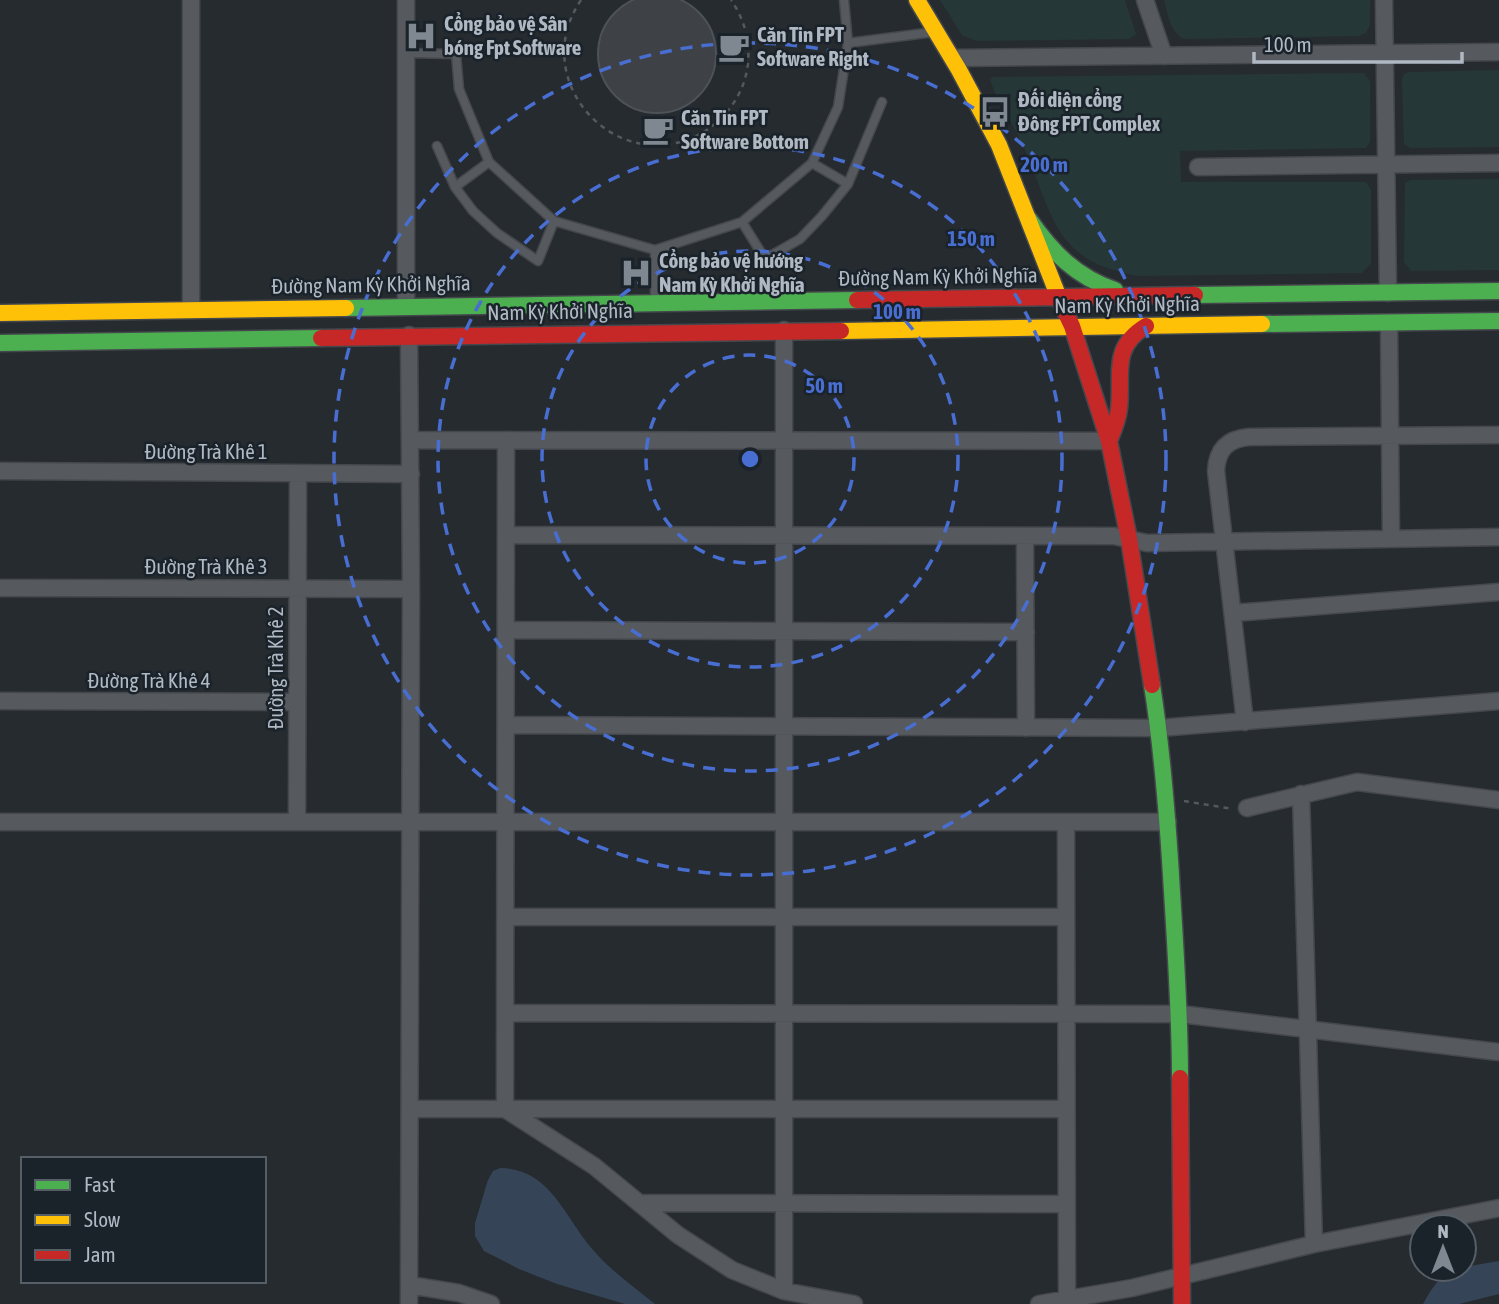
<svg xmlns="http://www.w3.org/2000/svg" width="1499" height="1304" viewBox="0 0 1499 1304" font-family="'Asap Condensed',sans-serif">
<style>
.green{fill:#263737}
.water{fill:#354557}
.building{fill:#3e4247;stroke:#4d5259;stroke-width:2}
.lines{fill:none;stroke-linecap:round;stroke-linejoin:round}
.lane-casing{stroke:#44474b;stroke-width:11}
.street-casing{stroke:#44474b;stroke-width:19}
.fast-casing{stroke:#44474b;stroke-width:19}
.slow-casing{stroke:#44474b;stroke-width:19}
.jam-casing{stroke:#44474b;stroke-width:19}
.path{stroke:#54595d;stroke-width:2.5;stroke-dasharray:5 5;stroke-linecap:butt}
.lane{stroke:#565a5f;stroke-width:8}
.street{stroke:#565a5f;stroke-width:16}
.fast{stroke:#4caf50;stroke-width:16}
.slow{stroke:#ffc107;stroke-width:16}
.jam{stroke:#c62828;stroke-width:16}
.ring{fill:none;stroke:#496ed2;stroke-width:3.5;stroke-dasharray:12 9}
.labels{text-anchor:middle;stroke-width:5;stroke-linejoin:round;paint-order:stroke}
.poi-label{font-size:21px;font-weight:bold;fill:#afb8c3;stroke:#1a222a;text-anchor:start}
.street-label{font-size:21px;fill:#afb8c3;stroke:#1a222a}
.centre{fill:#496ed2;stroke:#1a222a;stroke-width:3.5}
.ring-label{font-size:21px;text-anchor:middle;font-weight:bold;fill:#496ed2;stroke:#1a222a;stroke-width:5;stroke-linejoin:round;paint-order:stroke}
</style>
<rect width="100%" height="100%" fill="#262b30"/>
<path class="green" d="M940,0H1125L1136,34L1129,39L976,41L962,35Z
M1164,0H1370V25L1366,33L1358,36L1184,39C1170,32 1168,14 1164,0Z
M1499,70V147L1410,148L1404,144L1402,80L1404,74L1410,72Z
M1364,73L1370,81V142L1366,148L1180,151L1181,182H1366L1371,190V263L1362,273L1139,276C1053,262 1054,216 1024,148C1014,125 998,103 990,80L993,77Z
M1499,179V270L1411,271L1404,262L1405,183L1410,180Z"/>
<path class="water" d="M500,1168C550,1168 565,1218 593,1250C611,1271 634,1287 655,1304H625L557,1284L519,1269L484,1251L475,1236V1223L488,1180L493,1171Z
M1499,1261V1294L1459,1304H1423C1432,1288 1443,1269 1464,1269V1267Z"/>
<path class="building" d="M598 54a59 59 0 1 1 118 0a59 59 0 1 1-118 0Z"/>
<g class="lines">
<defs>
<path id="lane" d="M844,0L848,43
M406,53L456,54L459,89L489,162L554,221L655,250L742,222L812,163L838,107L848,43L934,32
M437,146L455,187L489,162
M812,163L848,184L882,102
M455,187L473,211L497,233L538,261L554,221
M742,222L765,259L800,239L822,216L848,184
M655,250V300"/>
<path id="street" d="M406,0V306
M1145,0L1164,56
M1384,0L1388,293
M953,58L1499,52
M1198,167L1499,163
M191,309V0
M1389,323L1391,539
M784,330V1291
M409,335L411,589L409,1304
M410,440L1109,441
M506,440L505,1109H1066
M0,471L411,474
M507,535L1114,536L1147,543L1499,537
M1025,537L1026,728
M0,588L411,589
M1233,613L1499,592
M506,630L1026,632
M0,701L297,702
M1245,722L1216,471C1217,450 1227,439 1249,437L1499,435
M506,725L1159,728L1499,701
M1301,794L1314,1244
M1247,808L1357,782L1499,800
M297,821L298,474
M0,822H1168
M1066,822L1067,1300
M506,917H1066
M506,1013L1180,1014L1499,1052
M410,1109H505L594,1166L678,1235L732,1270L784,1291L854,1304
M639,1203L1066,1204
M409,1285L459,1293L491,1304
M1039,1304L1132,1288L1314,1244L1499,1208"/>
<path id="fast" d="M1029,219C1052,252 1076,277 1115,290
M1195,295L1499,291
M346,308L857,300
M1262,324L1499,321
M0,343L321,338
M1152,685C1163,754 1168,823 1172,892C1176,954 1180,1016 1180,1078"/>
<path id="slow" d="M917,0L959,70L999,145L1061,303
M0,313L346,308
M841,331L1262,324"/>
<path id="jam" d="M857,300L1195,295
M1061,303L1072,326L1109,441L1129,539L1152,685
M321,338L841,331
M1109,441C1113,431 1118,420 1119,409C1123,374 1110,348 1146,326
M1180,1078L1182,1304"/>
</defs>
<use href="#lane" class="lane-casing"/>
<use href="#street" class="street-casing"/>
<use href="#fast" class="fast-casing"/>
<use href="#slow" class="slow-casing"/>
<use href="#jam" class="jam-casing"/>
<path class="path" d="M581,0C525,82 620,183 705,131C723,120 737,102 744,82C753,54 748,24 731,0
M1184,801L1233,809"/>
<use href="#lane" class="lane"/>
<use href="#street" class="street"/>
<use href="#fast" class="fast"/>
<use href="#slow" class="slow"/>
<use href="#jam" class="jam"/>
</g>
<g class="ring">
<circle cx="750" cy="459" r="104"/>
<circle cx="750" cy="459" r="208"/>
<circle cx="750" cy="459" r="312"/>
<circle cx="750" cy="459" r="416"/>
</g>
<defs>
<symbol id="hospital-bare" viewBox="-9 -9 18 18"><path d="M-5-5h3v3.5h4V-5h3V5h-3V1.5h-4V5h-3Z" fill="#7f8790" stroke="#1a222a" stroke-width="2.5" paint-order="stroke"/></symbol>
<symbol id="cafe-bare" viewBox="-9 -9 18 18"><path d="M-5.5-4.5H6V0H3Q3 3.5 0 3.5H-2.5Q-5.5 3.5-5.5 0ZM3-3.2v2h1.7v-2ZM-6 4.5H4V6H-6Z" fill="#7f8790" stroke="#1a222a" stroke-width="2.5" paint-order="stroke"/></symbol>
<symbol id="bus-bare" viewBox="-9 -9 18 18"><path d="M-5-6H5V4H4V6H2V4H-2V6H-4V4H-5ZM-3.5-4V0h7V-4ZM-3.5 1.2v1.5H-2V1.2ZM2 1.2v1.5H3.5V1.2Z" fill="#7f8790" stroke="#1a222a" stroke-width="2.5" paint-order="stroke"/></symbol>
</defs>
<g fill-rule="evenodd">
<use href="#hospital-bare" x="399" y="14" width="44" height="44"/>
<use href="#cafe-bare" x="712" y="25" width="44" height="44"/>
<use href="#bus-bare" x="973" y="90" width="44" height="44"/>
<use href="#cafe-bare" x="636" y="108" width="44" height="44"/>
<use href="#hospital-bare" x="614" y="251" width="44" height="44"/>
</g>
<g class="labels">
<g class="poi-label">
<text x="444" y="31">Cổng bảo vệ Sân<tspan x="444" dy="24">bóng Fpt Software</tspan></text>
<text x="757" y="42">Căn Tin FPT<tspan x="757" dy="24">Software Right</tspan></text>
<text x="1018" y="107">Đối diện cổng<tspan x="1018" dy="24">Đông FPT Complex</tspan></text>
<text x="681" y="125">Căn Tin FPT<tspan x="681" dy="24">Software Bottom</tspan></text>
<text x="659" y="268">Cổng bảo vệ hướng<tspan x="659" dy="24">Nam Kỳ Khởi Nghĩa</tspan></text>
</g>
<g class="street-label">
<text transform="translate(938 277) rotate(-1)" y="7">Đường Nam Kỳ Khởi Nghĩa</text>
<text transform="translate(371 285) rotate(-1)" y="7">Đường Nam Kỳ Khởi Nghĩa</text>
<text transform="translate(1127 305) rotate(-1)" y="7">Nam Kỳ Khởi Nghĩa</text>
<text transform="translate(560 312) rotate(-1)" y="7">Nam Kỳ Khởi Nghĩa</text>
<text x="206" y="459">Đường Trà Khê 1</text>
<text x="206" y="574">Đường Trà Khê 3</text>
<text transform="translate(276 668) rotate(-90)" y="7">Đường Trà Khê 2</text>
<text x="149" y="688">Đường Trà Khê 4</text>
</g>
</g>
<circle cx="750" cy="459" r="10" class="centre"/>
<g class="ring-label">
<text x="1044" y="172">200 m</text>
<text x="971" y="246">150 m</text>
<text x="897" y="319">100 m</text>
<text x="824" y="393">50 m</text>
</g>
<rect x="21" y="1157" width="245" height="126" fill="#1a222a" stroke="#565e67" stroke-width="2"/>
<rect x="35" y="1180" width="35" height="10" fill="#4caf50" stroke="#565e67" stroke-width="2"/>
<text x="84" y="1192" font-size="21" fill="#afb8c3">Fast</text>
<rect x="35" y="1215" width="35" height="10" fill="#ffc107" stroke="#565e67" stroke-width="2"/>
<text x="84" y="1227" font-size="21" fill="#afb8c3">Slow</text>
<rect x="35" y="1250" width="35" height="10" fill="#c62828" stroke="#565e67" stroke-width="2"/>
<text x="84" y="1262" font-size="21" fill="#afb8c3">Jam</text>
<g transform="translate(1443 1248)"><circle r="33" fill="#1a222a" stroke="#565e67" stroke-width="2"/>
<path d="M0-5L12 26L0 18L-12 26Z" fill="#7f8790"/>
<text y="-10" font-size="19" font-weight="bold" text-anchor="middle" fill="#afb8c3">N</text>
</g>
<path d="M1254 52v10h208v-10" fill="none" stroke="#afb8c3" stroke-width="3.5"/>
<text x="1264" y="52" font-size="21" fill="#afb8c3" stroke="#1a222a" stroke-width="5" paint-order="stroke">100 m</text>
</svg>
